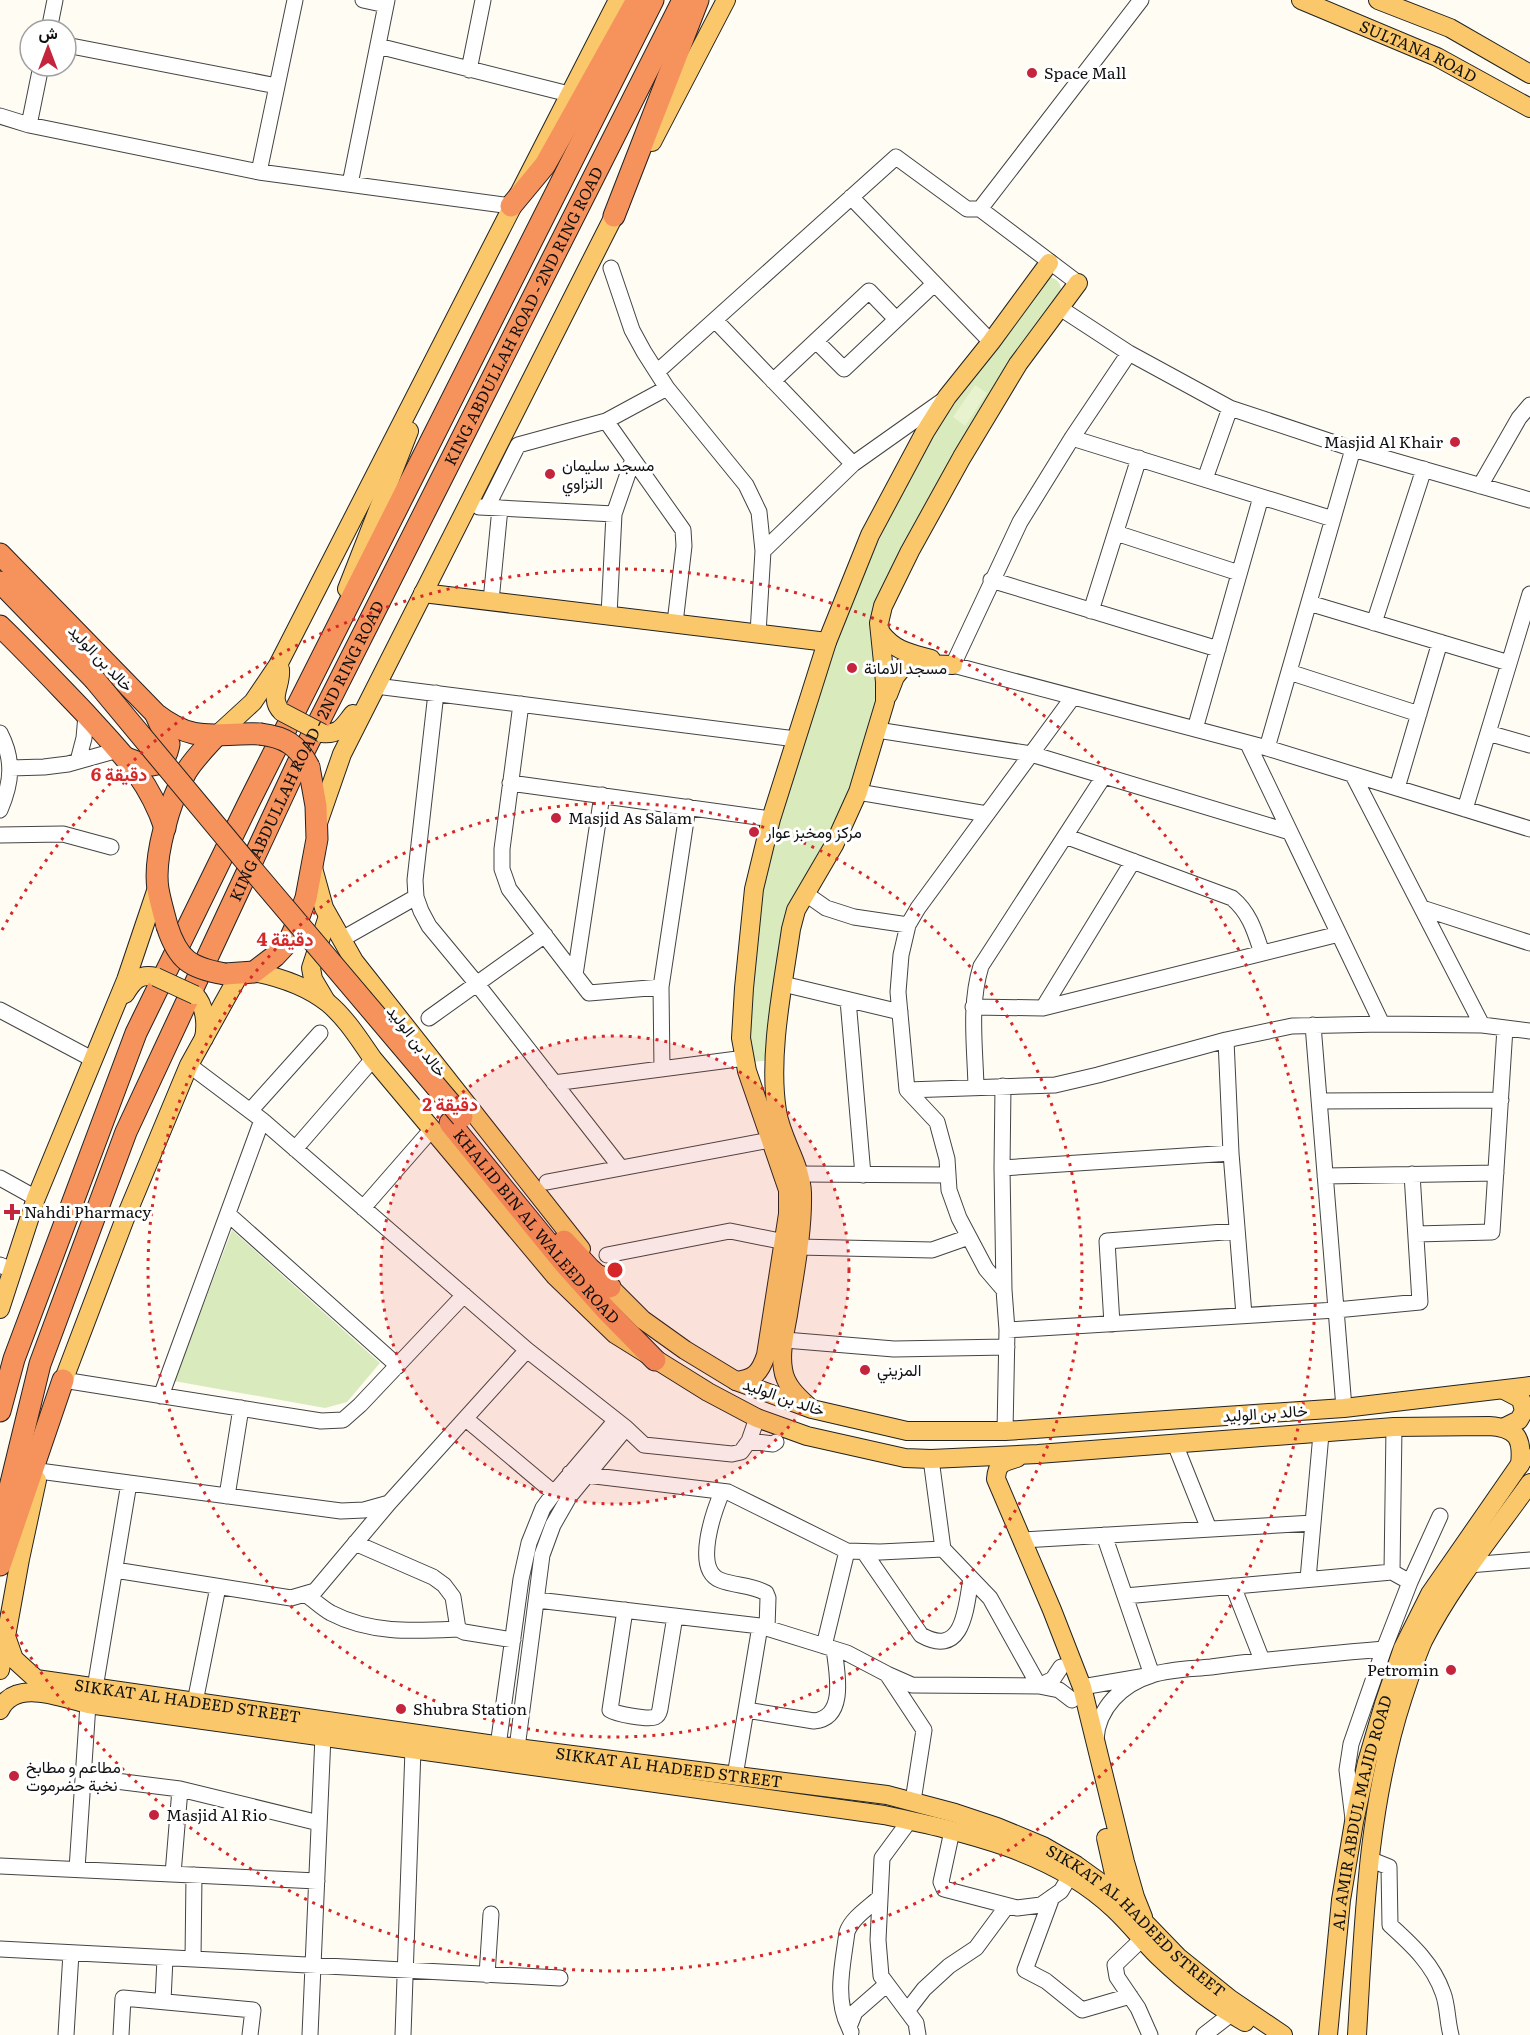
<svg xmlns="http://www.w3.org/2000/svg" width="1530" height="2035" viewBox="0 0 1530 2035" font-family="Literata,Vazirmatn,serif">
<style>
.green{fill:#d9ebbc}
.pitch{fill:#e9f2ce}
.lines{fill:none;stroke-linecap:round;stroke-linejoin:round}
.minor-casing{stroke:#444;stroke-width:17}
.major-casing{stroke:#222;stroke-width:20}
.highway-casing{stroke:#222;stroke-width:23}
.minor{stroke:#fff;stroke-width:15}
.major{stroke:#fac86a;stroke-width:18}
.highway{stroke:#f6925c;stroke-width:21}
.major-bridge-casing{stroke:#222;stroke-width:20;stroke-linecap:butt}
.highway-bridge-casing{stroke:#222;stroke-width:23;stroke-linecap:butt}
.major-bridge{stroke:#fac86a;stroke-width:18}
.highway-bridge{stroke:#f6925c;stroke-width:21}
.ring{fill:none;stroke:#d62828;stroke-width:3;stroke-dasharray:3 6}
.poi-dot{fill:#c4253d;stroke:#fff;stroke-width:2}
.labels{text-anchor:middle;stroke-width:6;stroke-linejoin:round;paint-order:stroke}
.street-label{font-size:16px;fill:#111;stroke:#fff}
.poi-label{font-size:16px;fill:#111;stroke:#fff;text-anchor:start}
.centre{fill:#d62828;stroke:#fff;stroke-width:3}
.ring-label{font-size:18px;text-anchor:middle;font-weight:bold;fill:#d62828;stroke:#fff;stroke-width:6;stroke-linejoin:round;paint-order:stroke}
</style>
<rect width="100%" height="100%" fill="#fffcf4"/>
<path class="green" d="M1048,277C1057,278 1061,283 1061,291L966,433L933,490L898,561L873,624L879,691L847,802L799,902L773,1060L752,1062L749,1032L752,979L764,888L785,798L844,619L874,550L910,478L944,419L1037,283Z
M232,1230L380,1363L347,1402L325,1408L174,1381Z"/>
<path class="pitch" d="M975,385L987,393L965,426L953,417Z"/>
<g class="lines">
<defs>
<path id="minor" d="M363,0L386,5
M49,30L55,0
M66,45L277,86
M378,46L569,94
M469,70L483,0
M0,116L29,125L259,172L511,206
M29,125L41,66
M259,172L295,0
M350,184L387,0
M851,197L991,342
M980,209L1141,0
M611,268L632,330L644,352L667,388L746,485L759,512L763,551L758,633
M1060,308L1129,353L1230,408L1353,449L1530,500
M715,320L853,464
M816,341L844,369L934,284
M1129,353L1072,438L1020,522L953,665L1267,748L1530,829
M658,371L896,157L967,209H980L1078,283
M773,381L869,291L896,319
M606,421L683,530L684,546L675,623
M1072,438L1333,519
M1205,479L1230,408
M1480,486L1519,418L1530,405
M479,507L614,514
M487,507L518,445L606,421L667,388
M1116,533L1239,573
M763,551L853,464L942,401
M991,580L1218,649
M491,601L500,508
M1309,603L1509,663
M1091,611L1139,458
M609,615L614,514L633,459
M1374,623L1424,469
M1289,672L1419,714
M376,686L796,739
M436,693L415,880L416,897L421,911L429,926L477,984L621,1168
M521,704L502,849V869L509,889L589,993L661,987
M1195,729L1261,497
M877,730L1031,754L1290,832
M0,733C14,760 12,782 0,810
M1488,733L1530,745
M1248,744L1382,1024
M1267,748L1353,449
M78,761L84,738L86,715
M10,768L44,767L68,764L118,750
M1353,775L1482,1025
M510,783L771,819
M1397,788L1440,642
M858,792L987,814
M1465,809L1530,594
M0,835L63,834L111,847
M1065,836L1232,898C1250,913 1255,932 1262,953
M806,894L826,908L854,917L908,925
M1422,908L1530,943
M342,939L416,897
M575,975L602,795
M783,984L900,1012
M848,1000L863,1175
M973,1007L1043,1008L1339,934
M1043,1008L1133,861
M0,1010L92,1059
M429,1018L545,935
M1313,1025L1344,1408
M1226,1040L1231,1153L1244,1315
M189,1065L262,1120L527,1350L626,1428L644,1445L732,1454L741,1452L749,1441L757,1418
M662,1069L661,987L688,807
M554,1083L745,1058
M1003,1086L1002,1168L1004,1290
M976,1087C975,1046 969,1005 981,966L1104,776
M907,1090L1055,1085L1098,1075L1226,1040L1292,1026L1382,1024L1482,1025L1530,1031
M1319,1101L1501,1100
M250,1111L320,1033
M295,1149L373,1059
M1002,1168L1231,1153
M800,1174L948,1175
M1325,1176L1496,1173
M0,1178L36,1198
M547,1182L770,1140
M363,1208L432,1129
M228,1214L398,1366
M1416,1234L1492,1232L1505,1028
M798,1247L932,1250L969,1237
M607,1255L730,1231L785,1242
M0,1265L12,1270
M1112,1324L1107,1241L1237,1231
M1007,1330L1336,1310L1420,1302L1412,1174
M773,1339L894,1349L1007,1347
M63,1380L321,1421L343,1420L360,1405L464,1295
M161,1396L262,1120
M466,1419L554,1493
M1005,1431L1007,1330L1004,1290L986,1269L959,1218L949,1190L947,1159L937,1122L907,1090L898,992L901,955L908,925L918,908L1073,697
M749,1441L773,1444L776,1442
M1175,1444L1209,1529
M931,1459L943,1549L990,1598L1039,1686L1053,1679L1061,1667
M39,1471L341,1511L364,1510L389,1503L527,1350
M570,1473L728,1492L847,1551L880,1552L943,1549
M722,1492C714,1511 693,1569 720,1580C735,1586 752,1585 766,1593L768,1598L767,1628
M227,1496L241,1408
M1023,1540L1313,1523
M355,1543L433,1577L444,1585L453,1597L458,1629L464,1632L513,1640
M864,1552L921,1635C964,1659 966,1607 971,1578
M1469,1565L1530,1560
M115,1570L291,1598L315,1591L389,1503
M1392,1572L1394,1427
M1308,1579L1321,1434
M1410,1582L1440,1516
M1233,1586L1262,1660
M305,1594C314,1600 322,1608 331,1613C371,1634 415,1631 458,1629
M1125,1596L1392,1572L1410,1582L1384,1649
M537,1600L760,1626L847,1653L887,1674L924,1730L913,1801
M625,1610L610,1710C616,1714 648,1720 655,1717C659,1715 659,1713 660,1709L675,1616
M824,1646L847,1551
M887,1674L912,1685L1039,1686L1059,1690L1072,1700
M1082,1687L1152,1675L1104,1535
M95,1688L129,1483
M195,1702L218,1587
M746,1710L814,1721C847,1718 837,1672 834,1649
M1096,1739C1098,1708 1122,1684 1152,1675C1170,1669 1192,1669 1211,1667C1268,1659 1326,1654 1384,1649L1351,1744L1347,1770L1353,1819
M498,1746L521,1579L529,1543L543,1508L554,1493L616,1420
M517,1748L542,1555L553,1525L569,1497L626,1428
M735,1776L760,1626
M84,1777L180,1789L319,1823
M910,1820L882,1858L878,1940L881,1976L916,2023L918,2035
M952,1831L941,1882L944,1889L1017,1908L1041,1905L1061,1891L1070,1876
M1369,1859L1389,1867L1390,1925C1412,1945 1433,1964 1443,1993C1448,2006 1447,2021 1451,2035
M0,1866L317,1881
M77,1869L88,1704
M173,1874L180,1789
M1052,1897L1025,1970L1046,1981L1082,2010L1130,1996
M1142,1939L1115,1965L1117,1977L1138,2008L1150,2035
M0,1949L560,1978
M193,1959L194,1875
M487,1975L491,1914
M163,2001L165,1958
M907,2011L924,1989L949,1966L976,1948L1007,1906
M849,2027C834,1998 843,1964 847,1932C852,1918 868,1908 879,1898
M851,2032L849,2027L855,2012L887,1984
M66,2035L71,1953
M121,2035L123,1998L253,2010L250,2035
M310,2035L323,1736
M403,2035L413,1749
M1204,2035L1231,2014"/>
<g id="major">
<path id="s1" d="M1301,0L1437,57L1530,108"/>
<path d="M1378,0L1450,28L1530,74"/>
<path d="M652,142L726,0"/>
<path d="M347,589L409,431"/>
<path d="M423,593L827,642"/>
<path d="M881,633C895,651 909,653 931,659"/>
<path d="M280,669C282,686 268,698 282,712"/>
<path d="M888,695L895,677L903,667L921,664L953,665"/>
<path d="M322,733C340,735 343,726 353,714"/>
<path d="M216,736L253,702L278,665L618,0"/>
<path d="M318,823L342,754L620,204"/>
<path d="M313,868L324,908L354,961L581,1249"/>
<path d="M254,972C279,977 308,987 328,1003C346,1018 359,1039 373,1059L555,1276L615,1334L708,1392L757,1418L807,1436L905,1458L931,1459L1038,1454L1394,1427L1489,1426C1517,1428 1523,1438 1520,1465"/>
<path d="M125,994C133,981 139,973 156,977"/>
<path d="M195,995C205,1006 207,1023 204,1038"/>
<path d="M326,1001L313,979L311,968L328,916"/>
<path d="M601,1275L610,1287L643,1320L685,1350L736,1381L812,1409L907,1431H1005L1344,1408L1530,1386"/>
<path d="M0,1309L36,1198L126,980L157,888"/>
<path d="M736,1381C754,1379 760,1373 766,1355L788,1214V1190L747,1071L741,1038L744,988L754,889L771,819L827,642L870,535L925,432L947,397L991,342L1049,263"/>
<path d="M1504,1390L1521,1399L1524,1411L1519,1420L1505,1427"/>
<path d="M59,1392L124,1221L189,1065L239,975"/>
<path d="M808,1406C797,1396 785,1385 783,1369C780,1352 785,1332 788,1315C794,1275 803,1233 802,1193C801,1164 781,1139 777,1111C768,1056 783,985 791,929L796,910L834,845L858,792L885,702V682L879,623L883,606L910,551L962,457L1018,364L1078,283"/>
<path d="M1017,1458C1003,1462 997,1463 996,1479L1052,1610L1082,1687L1125,1862L1135,1897L1143,1917"/>
<path id="s2" d="M7,1639L14,1659L36,1679L517,1748L887,1795L955,1813L997,1827L1043,1846L1076,1865L1119,1896L1178,1957L1230,1999L1283,2035"/>
<path d="M0,1670L20,1559L37,1480"/>
<path d="M0,1710C15,1678 61,1698 88,1704L884,1815C964,1832 1053,1851 1114,1909C1130,1924 1143,1941 1158,1956C1184,1981 1214,2005 1245,2022"/>
<path d="M1106,1838L1119,1896L1117,1902"/>
<path id="s3" d="M1328,2035L1341,1900L1354,1822L1367,1762L1384,1704L1403,1648L1430,1594L1525,1457"/>
<path d="M1357,2035C1364,1921 1367,1807 1403,1697C1409,1679 1415,1659 1423,1641C1452,1584 1493,1535 1530,1483"/>
</g>
<g id="highway">
<path d="M511,206L545,165L637,0"/>
<path d="M614,216L698,0"/>
<path d="M0,554L156,714C196,745 215,732 260,734"/>
<path d="M0,582L94,679"/>
<path d="M0,626C29,654 56,683 84,712C119,751 148,777 165,828"/>
<path d="M126,758C146,766 164,773 169,744L156,715"/>
<path d="M167,926C164,914 160,901 158,889C153,857 170,800 186,772C194,759 205,748 216,736"/>
<path d="M225,974L254,972L275,956L289,941L294,930L306,898L317,839L316,806L309,767"/>
<path id="s4" d="M450,1123L565,1264L607,1311L655,1360"/>
<path d="M564,1241L589,1268L610,1287"/>
<path d="M0,1411L14,1359L136,1033L248,804L653,0"/>
<path id="s5" d="M0,1528L40,1364L126,1132L297,765L683,0"/>
<path d="M0,1565L63,1380"/>
</g>
</defs>
<use href="#minor" class="minor-casing"/>
<use href="#major" class="major-casing"/>
<use href="#highway" class="highway-casing"/>
<use href="#minor" class="minor"/>
<use href="#major" class="major"/>
<use href="#highway" class="highway"/>
<defs>
<path id="major-bridge" d="M282,712L322,733
M156,977L195,995"/>
<path id="highway-bridge" d="M94,679L257,875L462,1117
M260,734C285,737 298,745 309,767
M167,926C178,960 190,968 225,974"/>
</defs>
<use href="#major-bridge" class="major-bridge-casing"/>
<use href="#highway-bridge" class="highway-bridge-casing"/>
<use href="#major-bridge" class="major-bridge"/>
<use href="#highway-bridge" class="highway-bridge"/>
</g>
<circle cx="615" cy="1270" r="234" fill="#d62828" fill-opacity=".12"/>
<g class="ring">
<circle cx="615" cy="1270" r="234"/>
<circle cx="615" cy="1270" r="467"/>
<path d="M2 930A701 701 0 1 1 2 1610"/>
</g>
<g class="poi-dot">
<circle cx="1032" cy="73" r="6"/>
<circle cx="1455" cy="442" r="6"/>
<circle cx="550" cy="474" r="6"/>
<circle cx="852" cy="668" r="6"/>
<circle cx="556" cy="818" r="6"/>
<circle cx="754" cy="832" r="6"/>
<path d="M9 1203h6v6h6v6h-6v6h-6v-6h-6v-6h6z"/>
<circle cx="865" cy="1370" r="6"/>
<circle cx="1451" cy="1670" r="6"/>
<circle cx="401" cy="1709" r="6"/>
<circle cx="14" cy="1776" r="6"/>
<circle cx="154" cy="1815" r="6"/>
</g>
<g class="labels">
<g class="street-label">
<text dy="6" stroke="none"><textPath href="#s1" startOffset="128">SULTANA ROAD</textPath></text>
<text dy="6" stroke="none"><textPath href="#s5" startOffset="1324">KING ABDULLAH ROAD - 2ND RING ROAD</textPath></text>
<text transform="translate(101 658) rotate(46)" y="6">خالد بن الوليد</text>
<text dy="6" stroke="none"><textPath href="#s5" startOffset="838">KING ABDULLAH ROAD - 2ND RING ROAD</textPath></text>
<text transform="translate(417 1041) rotate(52)" y="6">خالد بن الوليد</text>
<text dy="6" stroke="none"><textPath href="#s4" startOffset="135">KHALID BIN AL WALEED ROAD</textPath></text>
<text transform="translate(784 1397) rotate(19)" y="6">خالد بن الوليد</text>
<text transform="translate(1265 1413) rotate(-4)" y="6">خالد بن الوليد</text>
<text dy="6" stroke="none"><textPath href="#s2" startOffset="204">SIKKAT AL HADEED STREET</textPath></text>
<text dy="6" stroke="none"><textPath href="#s2" startOffset="690">SIKKAT AL HADEED STREET</textPath></text>
<text dy="6" stroke="none"><textPath href="#s3" startOffset="225">AL AMIR ABDUL MAJID ROAD</textPath></text>
<text dy="6" stroke="none"><textPath href="#s2" startOffset="1194">SIKKAT AL HADEED STREET</textPath></text>
</g>
<g class="poi-label">
<text x="1044" y="79">Space Mall</text>
<text x="1443" y="448" text-anchor="end">Masjid Al Khair</text>
<text x="562" y="471">مسجد سليمان<tspan x="562" dy="18">النزاوي</tspan></text>
<text x="864" y="674">مسجد الامانة</text>
<text x="568" y="824">Masjid As Salam</text>
<text x="766" y="838">مركز ومخبز عوار</text>
<text x="24" y="1218">Nahdi Pharmacy</text>
<text x="877" y="1376">المزيني</text>
<text x="1439" y="1676" text-anchor="end">Petromin</text>
<text x="413" y="1715">Shubra Station</text>
<text x="26" y="1773">مطاعم و مطابخ<tspan x="26" dy="18">نخبة حضرموت</tspan></text>
<text x="166" y="1821">Masjid Al Rio</text>
</g>
</g>
<circle cx="615" cy="1270" r="9" class="centre"/>
<g class="ring-label">
<text x="119" y="781">6 دقيقة</text>
<text x="285" y="946">4 دقيقة</text>
<text x="450" y="1111">2 دقيقة</text>
</g>
<g transform="translate(48 48)"><circle r="28" fill="#ffffff" stroke="#a0a0a0" stroke-width="1.5"/>
<path d="M0-4.5L10 22L0 15L-10 22Z" fill="#c4253d"/>
<text y="-9" font-size="16" font-weight="bold" text-anchor="middle" fill="#111111">ش</text>
</g>
</svg>
